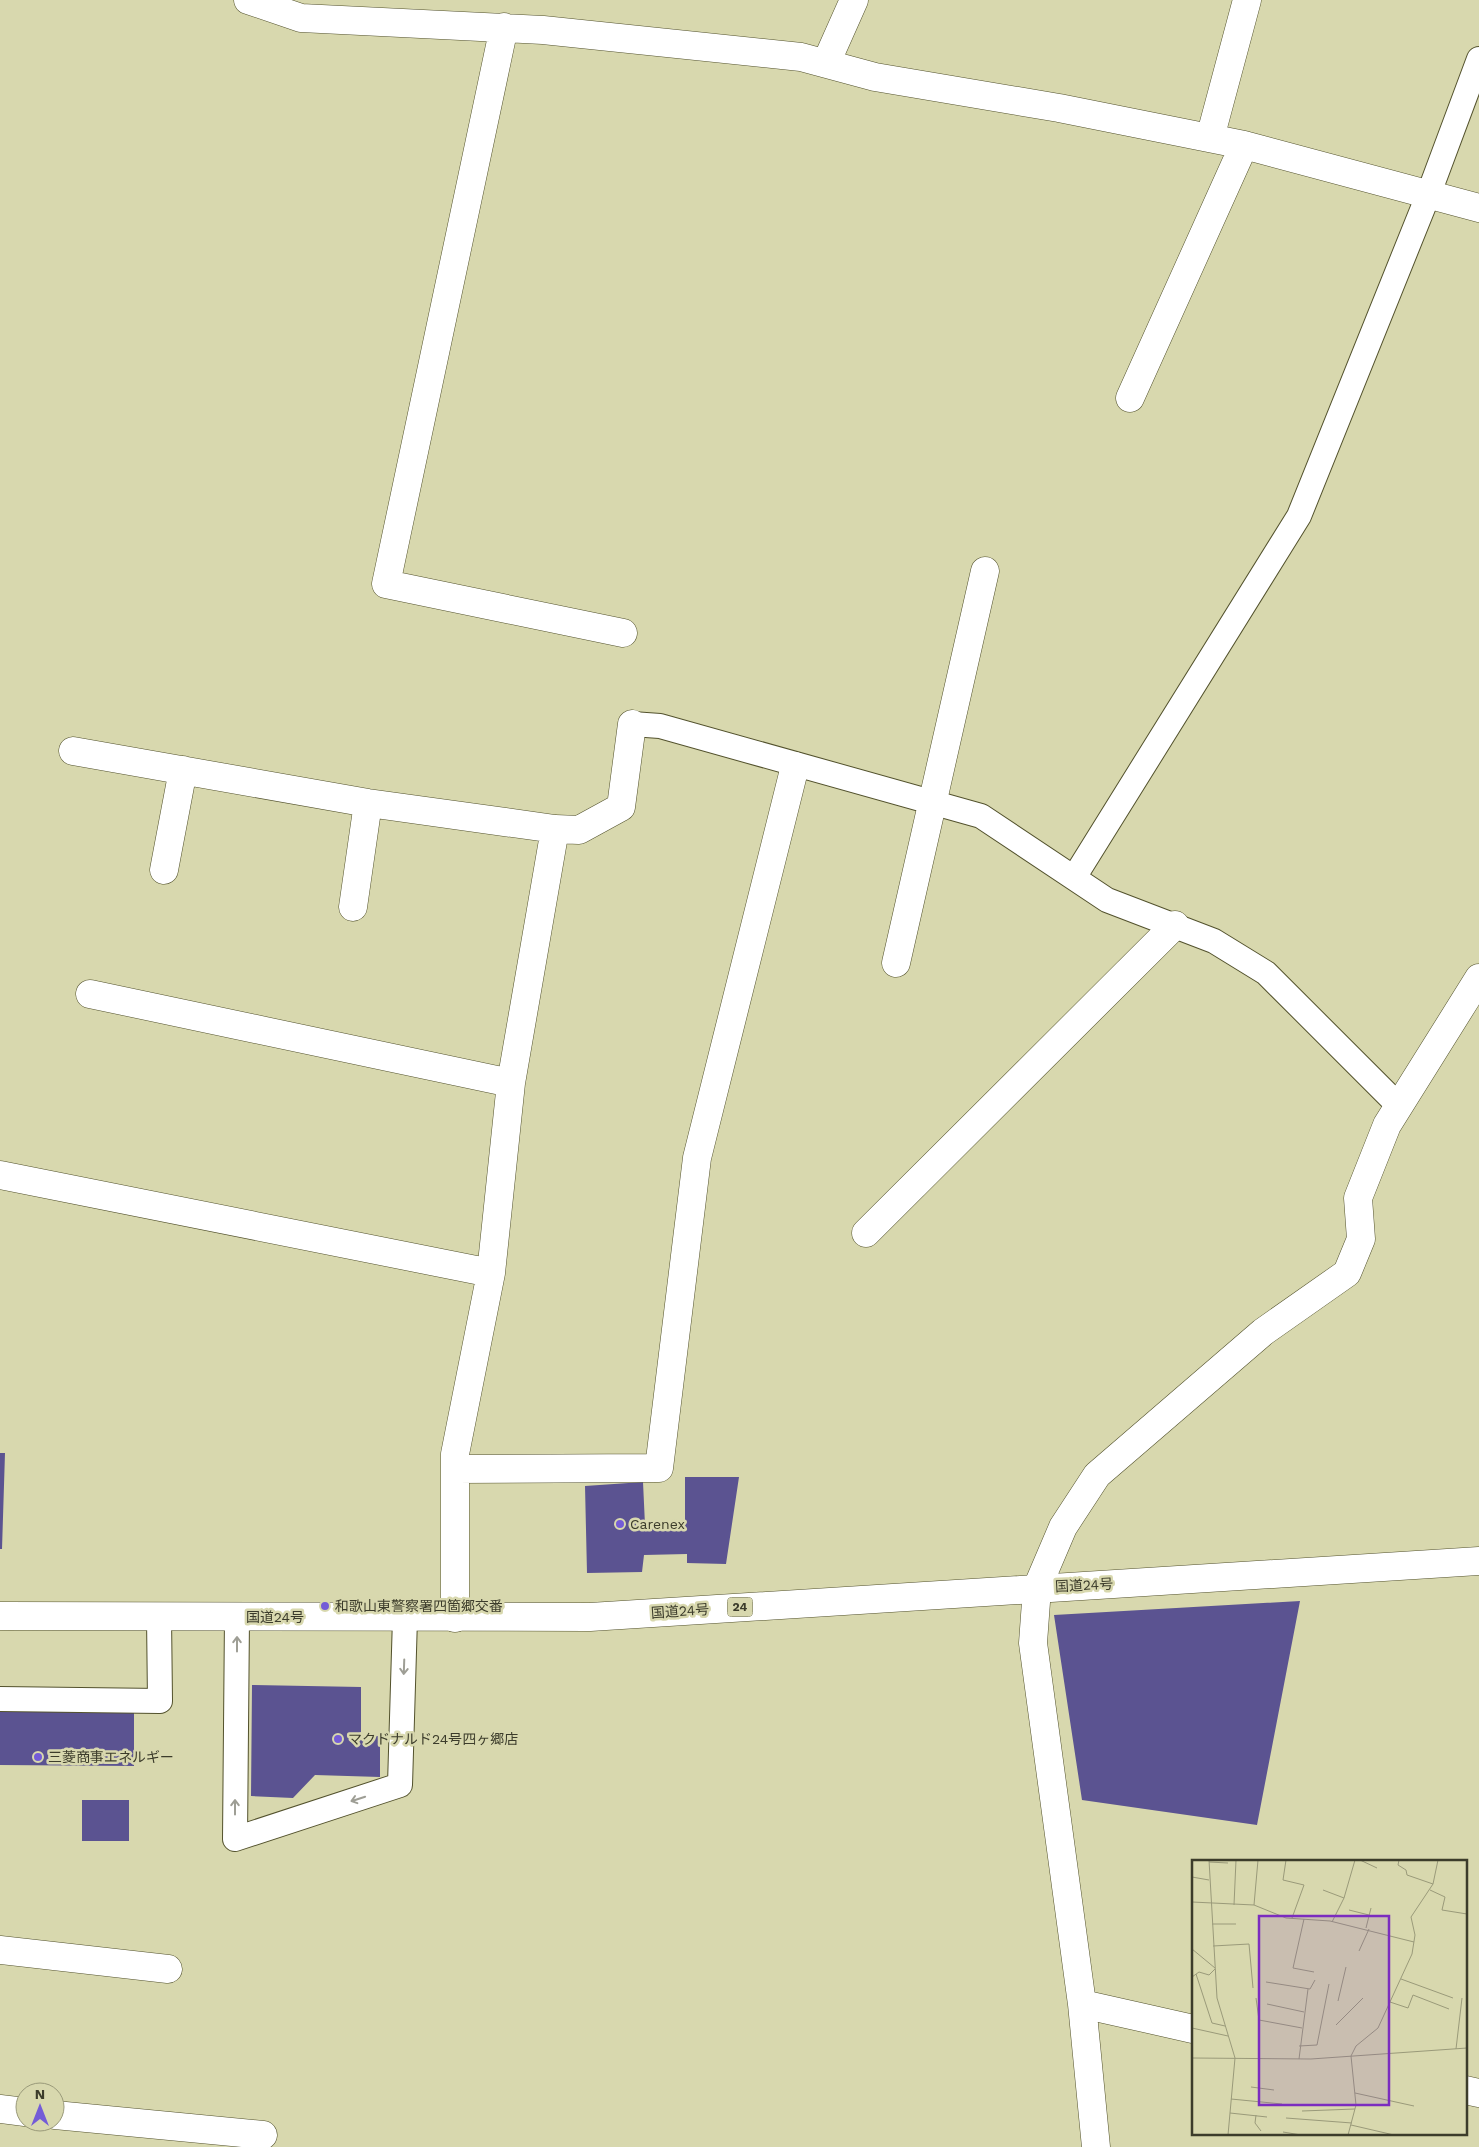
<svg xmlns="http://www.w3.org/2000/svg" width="1479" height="2147" viewBox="0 0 1479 2147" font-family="'Work Sans','Noto Sans JP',sans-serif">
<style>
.building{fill:#5b5391}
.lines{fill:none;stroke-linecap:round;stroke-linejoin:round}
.service-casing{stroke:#53522d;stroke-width:26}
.minor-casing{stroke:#53522d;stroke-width:29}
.trunk-casing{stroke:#53522d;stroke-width:29}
.service{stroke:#fff;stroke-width:24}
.minor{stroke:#fff;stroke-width:28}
.trunk{stroke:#fff;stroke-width:28}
.oneway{stroke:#9e9e95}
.poi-dot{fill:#745cd7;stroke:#d8d8ae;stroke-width:2}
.labels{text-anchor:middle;stroke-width:5;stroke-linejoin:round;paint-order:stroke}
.shield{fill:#d8d8ae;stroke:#6b6b52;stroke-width:1}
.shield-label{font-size:12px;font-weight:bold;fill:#3c3c2b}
.poi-label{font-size:14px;fill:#3c3c2b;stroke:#d8d8ae;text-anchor:start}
.street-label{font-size:14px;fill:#3c3c2b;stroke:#d8d8ae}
.inset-road{fill:none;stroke:#9a9a7a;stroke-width:1}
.view{fill:#7b2cbf;fill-opacity:0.15;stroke:#7b2cbf;stroke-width:2.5}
.inset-edge{fill:none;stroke:#3c3c2b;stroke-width:2.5}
</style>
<rect width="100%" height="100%" fill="#d8d8ae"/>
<path class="building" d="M0,1453H5L2,1549H0Z
M685,1477H739L726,1564L687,1563V1554L644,1555L642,1572L587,1573L585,1486L643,1482L645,1525L685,1523Z
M1300,1601L1257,1825L1082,1800L1054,1615Z
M252,1685L361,1687V1736H380V1777L315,1775L293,1798L251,1796Z
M0,1703L134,1705V1766L0,1765Z
M82,1800H129V1841H82Z"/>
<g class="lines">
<defs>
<path id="service" d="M632,724L660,726L981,816L1107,900L1214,941L1266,973L1399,1106
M1075,876L1299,516L1429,193L1479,59
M237,1617L235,1839L400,1785L405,1618
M0,1699L160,1701L159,1617"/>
<path id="minor" d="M248,0L301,18L543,30L801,57L875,77L1059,108L1244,145L1479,208
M504,27L386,584L623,633
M826,63L854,0
M1210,138L1247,0
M1130,398L1244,145
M73,751L368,803L555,829L579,830L621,807L632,724
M164,870L183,770
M353,907L368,803
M896,963L985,571
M90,994L511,1083
M0,1175L491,1273
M866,1233L1175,925
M455,1469L659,1468L697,1158L795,766
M455,1618V1454L491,1273L511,1083L555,829
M0,1950L168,1969
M1082,2004L1193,2029
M1465,2090L1479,2093
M0,2109L25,2112
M55,2115L263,2135
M1096,2147L1082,2004L1033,1643L1037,1588L1063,1527L1097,1475L1263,1332L1347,1273L1361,1239L1358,1198L1387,1125L1479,978"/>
<path id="trunk" d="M0,1616L590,1617L1479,1561"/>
</defs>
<use href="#service" class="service-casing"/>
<use href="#minor" class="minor-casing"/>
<use href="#trunk" class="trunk-casing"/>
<use href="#service" class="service"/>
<use href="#minor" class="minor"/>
<use href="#trunk" class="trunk"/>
</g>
<defs><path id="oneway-shaft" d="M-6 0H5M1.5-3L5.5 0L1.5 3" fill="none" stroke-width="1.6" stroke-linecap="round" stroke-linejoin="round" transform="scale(1.25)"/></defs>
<g class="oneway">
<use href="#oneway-shaft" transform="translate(237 1644) rotate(-90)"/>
<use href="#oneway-shaft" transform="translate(404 1667) rotate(92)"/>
<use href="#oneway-shaft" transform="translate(358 1799) rotate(162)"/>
<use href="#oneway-shaft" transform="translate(235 1807) rotate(-90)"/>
</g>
<g class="poi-dot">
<circle cx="620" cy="1524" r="5"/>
<circle cx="325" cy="1606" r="5"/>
<circle cx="338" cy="1739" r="5"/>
<circle cx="38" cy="1757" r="5"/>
</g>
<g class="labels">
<rect class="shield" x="727.5" y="1597.5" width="25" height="19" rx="4"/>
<g class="shield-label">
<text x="740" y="1611">24</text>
</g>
<g class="poi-label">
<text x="630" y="1529">Carenex</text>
<text x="335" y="1611">和歌山東警察署四箇郷交番</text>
<text x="348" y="1744">マクドナルド24号四ヶ郷店</text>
<text x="48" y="1762">三菱商事エネルギー</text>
</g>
<g class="street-label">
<text transform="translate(1084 1585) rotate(-3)" y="5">国道24号</text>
<text transform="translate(680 1611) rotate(-4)" y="5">国道24号</text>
<text x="275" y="1622">国道24号</text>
</g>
</g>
<g transform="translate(1192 1860)">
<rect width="275" height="275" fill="#d8d8ae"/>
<path class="inset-road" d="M17,0L25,138L43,198L36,275M94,0L91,20L112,25L100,58M168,0L185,8M207,0L206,5L214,10L215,15L241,24M17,2L36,3M0,17L17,20M131,30L152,38M238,30L253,37L250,50L275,54M0,42L62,45L94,58L138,61L222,82M42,45L44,0M62,45L66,0M157,50L177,55M112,59L101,108L122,112M140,62L152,38L163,0M20,64H44M174,68L179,48M21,86L57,84L61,128M0,89L23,108M167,91L177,69M4,114L20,163L33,166M0,117L7,112L17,115L23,109M209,119L261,138M74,122L118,129L123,120M64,138L67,160L110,168M146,141L154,107M198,142L216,148L221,135L257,149M75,144L112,152M144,165L171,138M0,168L36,176M107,186L125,185L137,124M264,189L270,138M0,198L119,199L275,188M107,199L116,129M59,227L82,230M163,233L222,246M39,239L90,244M110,251L163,249M38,253L75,257M64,255L63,263L69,271M94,258L160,263M159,265L202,275M91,272L109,275M156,275L164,245L159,196L164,186L186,168L220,94L223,75L219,57L241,24L246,0"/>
<path class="view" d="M67,56H197V245H67Z"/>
<rect width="275" height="275" class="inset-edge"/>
</g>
<g transform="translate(40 2107)"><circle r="24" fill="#d8d8ae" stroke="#9a9a7a"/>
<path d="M0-4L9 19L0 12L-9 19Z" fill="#745cd7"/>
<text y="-8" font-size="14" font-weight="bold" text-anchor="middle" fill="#3c3c2b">N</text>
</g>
</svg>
